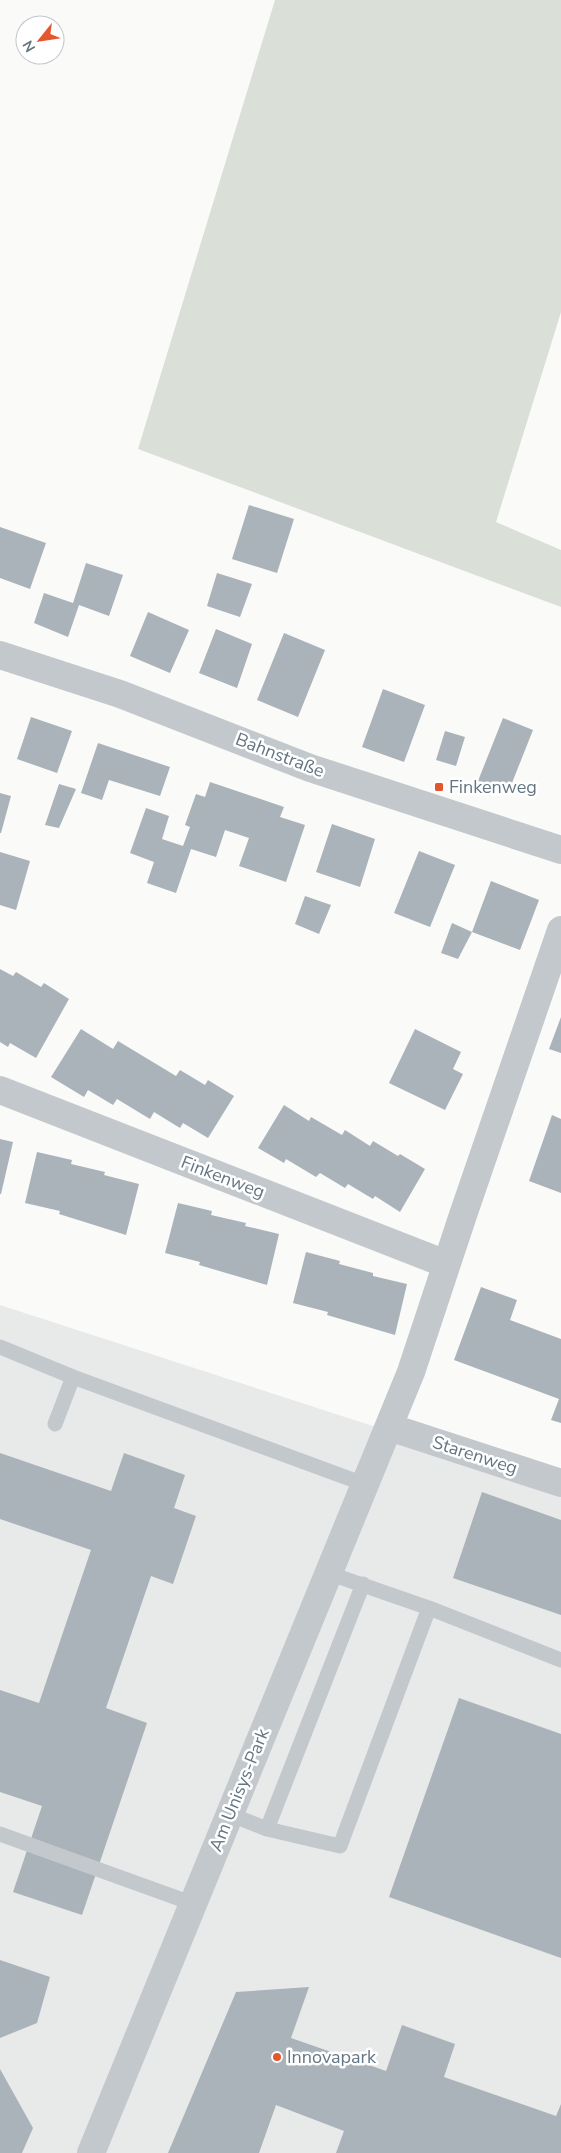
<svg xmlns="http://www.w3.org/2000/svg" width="561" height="2153" viewBox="0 0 561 2153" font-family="'Nunito Sans',sans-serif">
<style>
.built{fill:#e8e9e9}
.green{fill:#dadfd7}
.building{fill:#aab3b9}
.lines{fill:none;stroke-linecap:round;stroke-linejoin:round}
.service{stroke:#c3c8cc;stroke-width:15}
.minor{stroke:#c3c8cc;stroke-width:28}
.tertiary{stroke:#c3c8cc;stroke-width:28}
.poi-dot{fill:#e4572e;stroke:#fff;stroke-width:2}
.labels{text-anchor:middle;stroke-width:5;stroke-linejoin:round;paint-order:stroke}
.street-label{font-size:18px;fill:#657683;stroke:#fff}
.poi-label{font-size:18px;fill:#657683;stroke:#fff;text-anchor:start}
</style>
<rect width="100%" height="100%" fill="#fafaf8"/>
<path class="built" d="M0,1305L561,1487V2153H0Z"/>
<path class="green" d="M275,0H561V312L496,522L561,550V607L138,449Z"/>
<path class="building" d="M249,505L294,519L277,573L232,559Z
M0,527L46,543L30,589L0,578Z
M86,563L123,575L109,616L79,605L68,637L34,623L44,593L73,603Z
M217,573L252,584L240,617L207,606Z
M148,612L189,630L170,673L130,656Z
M216,629L252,644L237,688L199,673Z
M284,633L325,650L298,717L257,700Z
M383,689L425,705L404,762L362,747Z
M31,717L72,731L57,773L17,759Z
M503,718L533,730L508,793L478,781Z
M445,731L465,737L456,766L436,760Z
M98,743L170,767L160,796L109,780L102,800L81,793Z
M210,782L284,807L280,817L305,825L286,882L239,866L249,838L225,830L216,857L191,849L176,893L147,883L154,862L130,853L146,808L169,816L162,839L183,846L190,827L185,825L196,794L205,797Z
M59,784L76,789L59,828L45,825Z
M0,793L11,796L1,833H0Z
M332,824L375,839L360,887L316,872Z
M419,851L455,865L430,927L394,913Z
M0,852L30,861L16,910L0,905Z
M491,881L539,900L520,950L472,932Z
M305,896L331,905L319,934L295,924Z
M452,923L472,932L458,959L441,953Z
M0,969L13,976L16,972L41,987L44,983L69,999L36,1058L10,1043L8,1047L0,1042Z
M561,1017V1053L549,1049Z
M81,1029L113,1049L118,1041L176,1076L180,1070L205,1085L208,1080L234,1096L208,1138L183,1123L180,1128L154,1112L150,1119L117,1099L113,1105L88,1090L84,1097L51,1077Z
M415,1029L461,1052L453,1069L463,1074L445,1110L389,1083Z
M284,1105L309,1121L311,1117L342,1135L345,1130L370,1146L373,1141L398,1156L400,1154L425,1169L400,1212L375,1196L373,1199L348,1184L345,1188L320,1173L316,1177L286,1159L284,1163L258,1148Z
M552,1115L561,1119V1193L529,1181Z
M0,1139L13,1142L1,1194H0Z
M37,1152L72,1160L71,1164L105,1172L104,1175L139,1184L126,1235L59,1214L60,1211L25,1203Z
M178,1203L212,1211L211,1215L246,1223L245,1226L279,1234L267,1285L199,1265L200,1262L165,1253Z
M306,1252L340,1261L339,1264L373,1273V1276L407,1284L395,1335L327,1315L328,1312L293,1303Z
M481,1287L517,1300L510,1320L561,1339V1423L551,1420L559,1399L454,1360Z
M0,1453L111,1491L124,1453L185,1475L174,1508L196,1516L173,1584L151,1576L106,1708L147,1723L82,1915L13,1892L42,1806L0,1792V1690L39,1703L91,1550L0,1519Z
M482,1492L561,1520V1615L453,1578Z
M459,1698L561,1734V1958L389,1897Z
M0,1960L50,1977L37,2023L0,2038Z
M309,1987L291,2038L386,2071L402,2025L455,2044L444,2077L556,2116L561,2104V2153H336L344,2131L276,2105L259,2153H168L236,1992Z
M0,2069L33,2128L22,2153H0Z"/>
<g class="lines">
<path class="service" d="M0,1347L73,1377
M55,1424L73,1377L364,1484
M328,1573L429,1608L561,1660
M229,1814L267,1829L340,1846L429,1608
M267,1829L363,1584
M0,1834L194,1904"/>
<path class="minor" d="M0,1090L446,1264
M389,1427L561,1483
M91,2153L411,1372L463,1215L561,930"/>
<path class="tertiary" d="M0,655L120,694L310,768L561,850"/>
</g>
<g class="poi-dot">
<rect x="434" y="782" width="10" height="10" rx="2.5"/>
<circle cx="277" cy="2057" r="5"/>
</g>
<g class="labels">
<g class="street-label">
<text transform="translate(280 755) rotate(21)" y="6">Bahnstraße</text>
<text transform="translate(223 1177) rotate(21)" y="6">Finkenweg</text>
<text transform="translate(475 1455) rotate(18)" y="6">Starenweg</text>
<text transform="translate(239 1790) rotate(-68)" y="6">Am Unisys-Park</text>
</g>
<g class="poi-label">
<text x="449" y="793">Finkenweg</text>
<text x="287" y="2063">Innovapark</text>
</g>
</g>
<g transform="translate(40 40) rotate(240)"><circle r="24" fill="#ffffff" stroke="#c1c8cd"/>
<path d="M0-4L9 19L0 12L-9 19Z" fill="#e4572e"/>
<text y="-8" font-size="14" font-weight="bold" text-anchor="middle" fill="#657683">N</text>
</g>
</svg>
